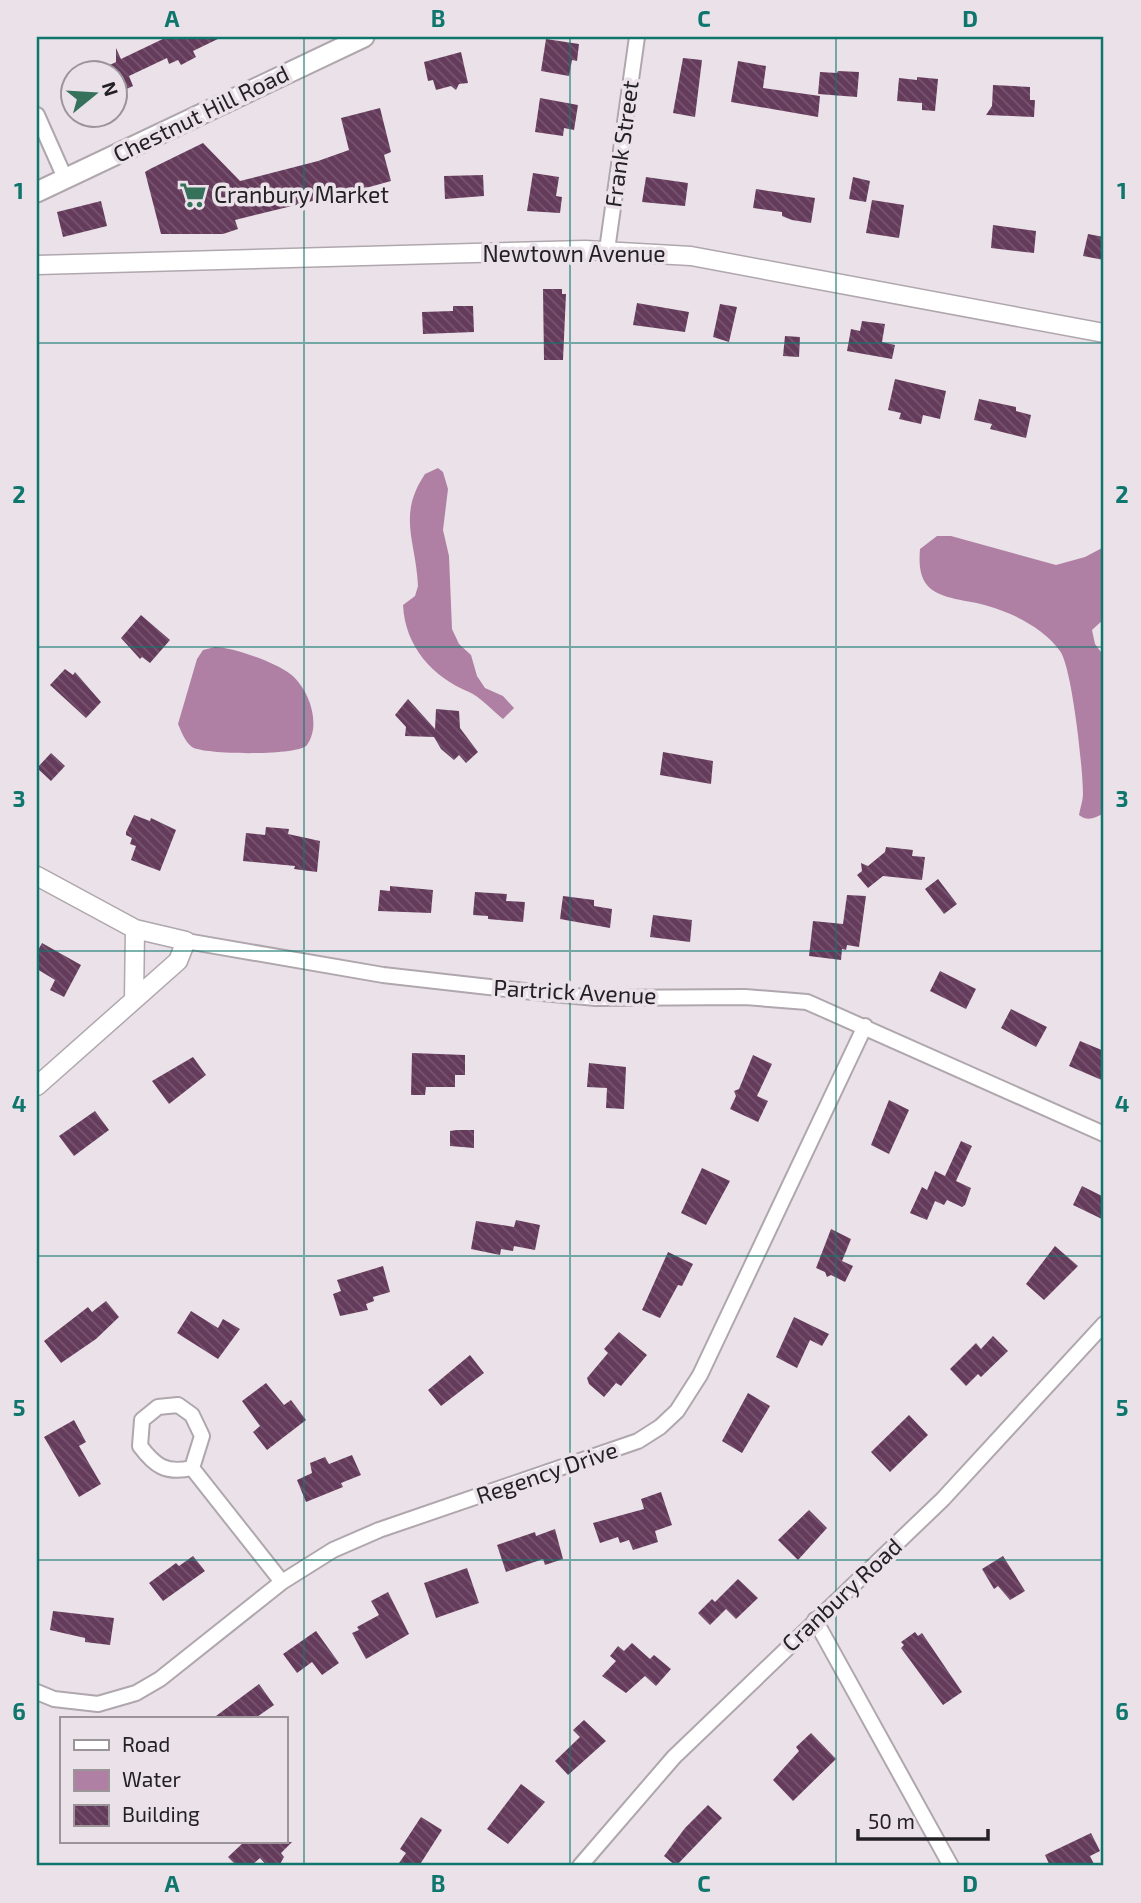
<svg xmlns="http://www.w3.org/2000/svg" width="1141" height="1903" viewBox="0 0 1141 1903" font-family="'Exo 2',sans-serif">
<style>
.water{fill:#af80a3}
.building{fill:url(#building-back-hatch)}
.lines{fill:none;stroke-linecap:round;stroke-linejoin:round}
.minor-casing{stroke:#afa7ad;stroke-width:18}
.tertiary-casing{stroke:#afa7ad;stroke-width:21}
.secondary-casing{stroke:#afa7ad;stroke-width:23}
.minor{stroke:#fff;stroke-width:14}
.tertiary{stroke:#fff;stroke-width:18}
.secondary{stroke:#fff;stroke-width:19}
.grid{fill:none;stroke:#0f766e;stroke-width:2;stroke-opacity:0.55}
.labels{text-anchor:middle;stroke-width:7;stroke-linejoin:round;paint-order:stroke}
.street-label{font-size:23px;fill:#242124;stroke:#eae2e8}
.poi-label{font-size:23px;fill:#242124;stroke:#eae2e8;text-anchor:start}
.neatline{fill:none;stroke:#0f766e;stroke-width:2.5}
.grid-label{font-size:23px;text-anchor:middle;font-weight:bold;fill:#0f766e}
</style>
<defs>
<pattern id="building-back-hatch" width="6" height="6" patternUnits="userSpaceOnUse" patternTransform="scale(1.75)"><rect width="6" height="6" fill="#653b5c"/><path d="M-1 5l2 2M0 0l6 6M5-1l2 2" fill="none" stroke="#77556f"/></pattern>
</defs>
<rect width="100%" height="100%" fill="#eae2e8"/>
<path class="water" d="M438,468L443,472L448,489L443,530L449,556L452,629L459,644L471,655L477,676L485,688L503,696L514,708L503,719C493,711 479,696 469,692C433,677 405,647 403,605L415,596L418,586C416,540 397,516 425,474Z
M937,536H951L1056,565L1085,557L1104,547V619L1092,630L1095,644L1104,656V813C1095,818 1088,822 1079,815C1080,808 1083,801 1083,794C1083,770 1072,667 1060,651C1045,629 1013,613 988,606C970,600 939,600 927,585C919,575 919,561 920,549Z
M215,647C233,647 281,664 294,677C310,693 321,725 307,745C299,756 204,755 192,747C185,742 181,731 178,724L197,659L203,650Z"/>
<path class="building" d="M167,37H222L193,51L196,57L181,65L178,60L169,64L167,58L129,76L133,86L116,94V74H91L116,62V48L121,59Z
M546,39L579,44L577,61L572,60L569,76L541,71Z
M461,52L468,83L459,84L456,90L451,86L436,90L433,80L428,81L424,62Z
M683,58L702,60L695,117L673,113Z
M738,61L766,66L763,88L820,96L818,117L731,102Z
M838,71L859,72L857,97L818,94L820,72L837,73Z
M917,77L938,79L935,111L922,110V103L897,101L899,78L917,80Z
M993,85L1030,87V100H1035L1034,117L986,115L992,106Z
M540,98L578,105L574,130L564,128L563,136L535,132Z
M380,108L391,152L384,155L391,181L355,191L353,187L328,193L329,197L235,220L238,229L223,234H161L145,172L150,169L203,143L240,181L318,161L349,150L341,118Z
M533,173L559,177L556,196L562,197L560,213L527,211Z
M483,175L484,196L445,199L444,176Z
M646,177L688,183L685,206L642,202Z
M853,177L870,181L866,202L849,199Z
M756,189L815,198L811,223L792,220L782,216V212L753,208Z
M872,200L904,205L899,238L866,233Z
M101,201L107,226L63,237L57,212Z
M993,225L1036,231L1034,253L991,248Z
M1088,234L1104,237V260L1083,256Z
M543,289H562V294H566L563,360H544Z
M637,303L689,312L685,332L633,325Z
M720,304L737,307L729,342L713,337Z
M453,306H473L474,332L423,334L422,312L453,311Z
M862,321L885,324L882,342L895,345L892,359L847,351L851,329L860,331Z
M785,336L800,337L799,357L783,356Z
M895,379L946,391L940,419L923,415L921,424L899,419L901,413L888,410Z
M979,399L1016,407V411L1031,415L1026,438L990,429L992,424L974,420Z
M141,615L170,640L150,663L142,657L140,659L121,638Z
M65,669L73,675L75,672L101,702L86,718L50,685Z
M408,699L435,729L436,709L459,711L460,728L478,752L466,763L459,755L454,760L441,749L434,737L405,736L406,727L395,715Z
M663,752L713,761L711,784L660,775Z
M51,753L65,766L51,781L37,768Z
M134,815L150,821L151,818L176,830L160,871L131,860L136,846L130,844L132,838L126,835V832Z
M266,827L289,829L288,834L320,841L317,872L294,869L295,866L243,861L246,833L265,835Z
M886,847L913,850L912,856L925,857L922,880L883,876L868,888L857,875L862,871L861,863L868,866L885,852Z
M938,879L957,904L944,914L925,889Z
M390,886L433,890L431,913L378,911L380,890L390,891Z
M475,892L507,894L506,901L525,902L523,922L488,919V916L473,915Z
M847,895L866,896L859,947L847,945L846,950L842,949L841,960L809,956L813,921L843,924Z
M563,896L594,900V906L612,909L610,928L560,919Z
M653,915L692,920L690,942L650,937Z
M42,943L81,965L64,997L50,990L55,980L37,969V952Z
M940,971L976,989L966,1009L930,991Z
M1011,1009L1047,1027L1036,1047L1001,1028Z
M1080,1041L1104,1051V1081L1069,1066Z
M412,1053L465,1055V1075H455V1087H426L425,1095H411Z
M753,1055L772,1064L757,1096L768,1101L758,1122L730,1109L736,1096L734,1091L739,1089Z
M193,1057L206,1075L169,1104L152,1081Z
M589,1063L626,1067L624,1109L606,1108L607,1088L587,1087Z
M889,1100L909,1110L889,1154L871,1145Z
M95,1111L109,1130L74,1156L59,1136Z
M457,1130H474V1148L450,1146V1131Z
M961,1141L972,1146L956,1181L971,1188L965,1205L962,1207L947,1200L944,1205L935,1201L927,1220L910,1213L922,1187L927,1190L935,1171L945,1176Z
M702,1168L730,1181L706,1225L681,1213Z
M1082,1186L1104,1197V1220L1073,1205Z
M516,1220L540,1225L535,1250L514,1246L513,1251L501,1249L500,1255L471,1249L476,1221L514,1227Z
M831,1229L851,1239L842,1261L853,1266L845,1282L831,1275L827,1277L825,1272L816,1268Z
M1055,1246L1078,1266L1044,1300L1026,1284Z
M668,1252L693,1264L682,1286L678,1285L660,1318L642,1310Z
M383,1266L390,1292L373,1297L374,1301L366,1304L368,1310L340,1316L333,1294L341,1291L337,1280Z
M106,1301L119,1317L96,1339L61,1363L44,1341L88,1307L92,1312Z
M191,1311L218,1328L223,1319L240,1329L218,1359L177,1333Z
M794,1317L829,1334L822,1346L810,1340L797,1368L776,1357Z
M619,1332L647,1355L621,1386L616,1383L604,1397L589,1384L587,1378L608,1353L604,1349Z
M993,1336L1008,1351L981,1377L978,1374L966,1386L950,1369L976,1343L981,1349Z
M470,1355L484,1373L441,1406L428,1390Z
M266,1383L284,1405L291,1400L306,1420L267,1450L253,1432L260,1426L242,1401Z
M748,1393L770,1406L742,1453L722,1441Z
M909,1415L928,1435L890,1472L871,1452Z
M74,1420L86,1442L79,1446L101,1484L79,1497L44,1437Z
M352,1455L361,1475L341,1483L343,1487L306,1502L297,1480L312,1473L310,1463L325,1457L329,1464Z
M661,1492L672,1525L655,1531L658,1542L633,1550L629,1540L620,1543L618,1537L600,1543L593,1523L644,1509L641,1499Z
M809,1510L827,1528L798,1560L778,1540Z
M555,1529L563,1559L545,1565L543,1559L506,1572L497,1545L535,1532L536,1536Z
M193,1556L205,1571L163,1601L149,1583L176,1563L179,1566Z
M1003,1556L1025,1591L1010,1600L998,1586L994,1589L982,1569Z
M467,1568L479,1603L436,1618L424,1583Z
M738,1579L758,1598L736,1619L726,1609L710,1625L698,1613L712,1599L715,1602Z
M388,1592L409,1634L366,1659L352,1633L359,1630L357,1627L379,1615L371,1601Z
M53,1611L114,1618L110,1645L85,1642V1638L50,1630Z
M316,1631L339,1663L322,1675L312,1662L297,1673L283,1654Z
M915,1632L918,1636L922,1633L962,1692L943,1705L901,1648L904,1645L901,1642Z
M632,1643L650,1659L654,1655L671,1669L656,1686L645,1676L626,1693L602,1676L616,1661L610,1656L618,1646L624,1651Z
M259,1684L274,1705L254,1719H212Z
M584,1720L606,1741L568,1775L555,1761L580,1737L573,1730Z
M811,1733L836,1759L793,1801L773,1780L799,1751L796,1747Z
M521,1784L545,1802L508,1844L487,1829Z
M708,1805L722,1818L676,1866L664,1856L685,1828Z
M421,1817L442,1830L419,1866H397L406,1853L400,1849Z
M1091,1833L1100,1851L1090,1856L1095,1866H1050L1045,1855Z
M244,1842H292L281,1853L284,1857L279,1866H267L260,1858L251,1866H237L228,1857Z"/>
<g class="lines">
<defs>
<path id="minor" d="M37,115L65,178
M607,250L637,37
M186,941L383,975L542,993L596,998L745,997L807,1002L1104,1134
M178,1405L192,1415L202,1436L192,1468C166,1474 155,1466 140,1446L142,1420L158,1407Z
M192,1468L282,1582
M815,1620L951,1866
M37,1692L54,1699L98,1704L136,1693L160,1679L282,1582L333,1550L379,1530L638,1441L660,1427L677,1411L700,1375L865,1026
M580,1866L674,1757L943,1499L1104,1324"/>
<path id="tertiary" d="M37,265L585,250L691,256L1104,333
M37,876L135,929L186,941L178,961L37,1086
M134,1000L135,929"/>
<path id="secondary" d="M37,192L364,37"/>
</defs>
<use href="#minor" class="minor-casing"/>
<use href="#tertiary" class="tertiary-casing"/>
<use href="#secondary" class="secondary-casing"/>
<use href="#minor" class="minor"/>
<use href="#tertiary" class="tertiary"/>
<use href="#secondary" class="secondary"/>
</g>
<path class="grid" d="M304,37V1866M570,37V1866M836,37V1866M37,343H1104M37,647H1104M37,951H1104M37,1256H1104M37,1560H1104"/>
<defs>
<symbol id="supermarket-bare" viewBox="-9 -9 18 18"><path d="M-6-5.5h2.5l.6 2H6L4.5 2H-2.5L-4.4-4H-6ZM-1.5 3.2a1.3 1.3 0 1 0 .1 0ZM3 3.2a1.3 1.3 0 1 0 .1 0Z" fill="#36715c" stroke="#eae2e8" stroke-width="2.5" paint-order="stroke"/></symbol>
</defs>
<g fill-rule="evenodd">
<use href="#supermarket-bare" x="174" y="176" width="38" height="38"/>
</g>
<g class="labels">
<g class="street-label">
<text transform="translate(201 114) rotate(-26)" y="8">Chestnut Hill Road</text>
<text transform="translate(622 144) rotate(-82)" y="8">Frank Street</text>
<text x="574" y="262">Newtown Avenue</text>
<text transform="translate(575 992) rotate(3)" y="8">Partrick Avenue</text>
<text transform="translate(547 1473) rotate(-19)" y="8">Regency Drive</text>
<text transform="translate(842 1595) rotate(-43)" y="8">Cranbury Road</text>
</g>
<g class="poi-label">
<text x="214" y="203">Cranbury Market</text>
</g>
</g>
<rect width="1141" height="1903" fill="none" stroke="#eae2e8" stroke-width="77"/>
<rect x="60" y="1717" width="228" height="126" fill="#eae2e8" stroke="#9b959a" stroke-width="2"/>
<rect x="74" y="1740" width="35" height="10" fill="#ffffff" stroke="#9b959a" stroke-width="2"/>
<text x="122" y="1752" font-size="21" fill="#242124">Road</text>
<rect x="74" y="1770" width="35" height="21" fill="#af80a3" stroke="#9b959a" stroke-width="2"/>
<text x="122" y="1787" font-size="21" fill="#242124">Water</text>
<rect x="74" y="1805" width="35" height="21" fill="url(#building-back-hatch)" stroke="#9b959a" stroke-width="2"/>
<text x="122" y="1822" font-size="21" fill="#242124">Building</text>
<g transform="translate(94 94) rotate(72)"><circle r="33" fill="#eae2e8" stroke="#9b959a" stroke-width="2"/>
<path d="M0-5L12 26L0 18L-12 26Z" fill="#36715c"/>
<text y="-10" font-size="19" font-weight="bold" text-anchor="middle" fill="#242124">N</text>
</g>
<path d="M858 1829v10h130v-10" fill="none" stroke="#242124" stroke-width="3.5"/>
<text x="868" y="1829" font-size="21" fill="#242124" stroke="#eae2e8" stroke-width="5" paint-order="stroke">50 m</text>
<rect x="38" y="38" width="1064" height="1826" class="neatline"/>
<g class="grid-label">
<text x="172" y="27">A</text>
<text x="438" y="27">B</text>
<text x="704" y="27">C</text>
<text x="970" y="27">D</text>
<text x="19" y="199">1</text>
<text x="1122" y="199">1</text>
<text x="19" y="503">2</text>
<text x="1122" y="503">2</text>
<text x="19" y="807">3</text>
<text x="1122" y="807">3</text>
<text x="19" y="1112">4</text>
<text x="1122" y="1112">4</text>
<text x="19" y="1416">5</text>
<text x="1122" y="1416">5</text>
<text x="19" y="1720">6</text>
<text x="1122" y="1720">6</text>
<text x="172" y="1892">A</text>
<text x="438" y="1892">B</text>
<text x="704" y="1892">C</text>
<text x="970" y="1892">D</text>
</g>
</svg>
